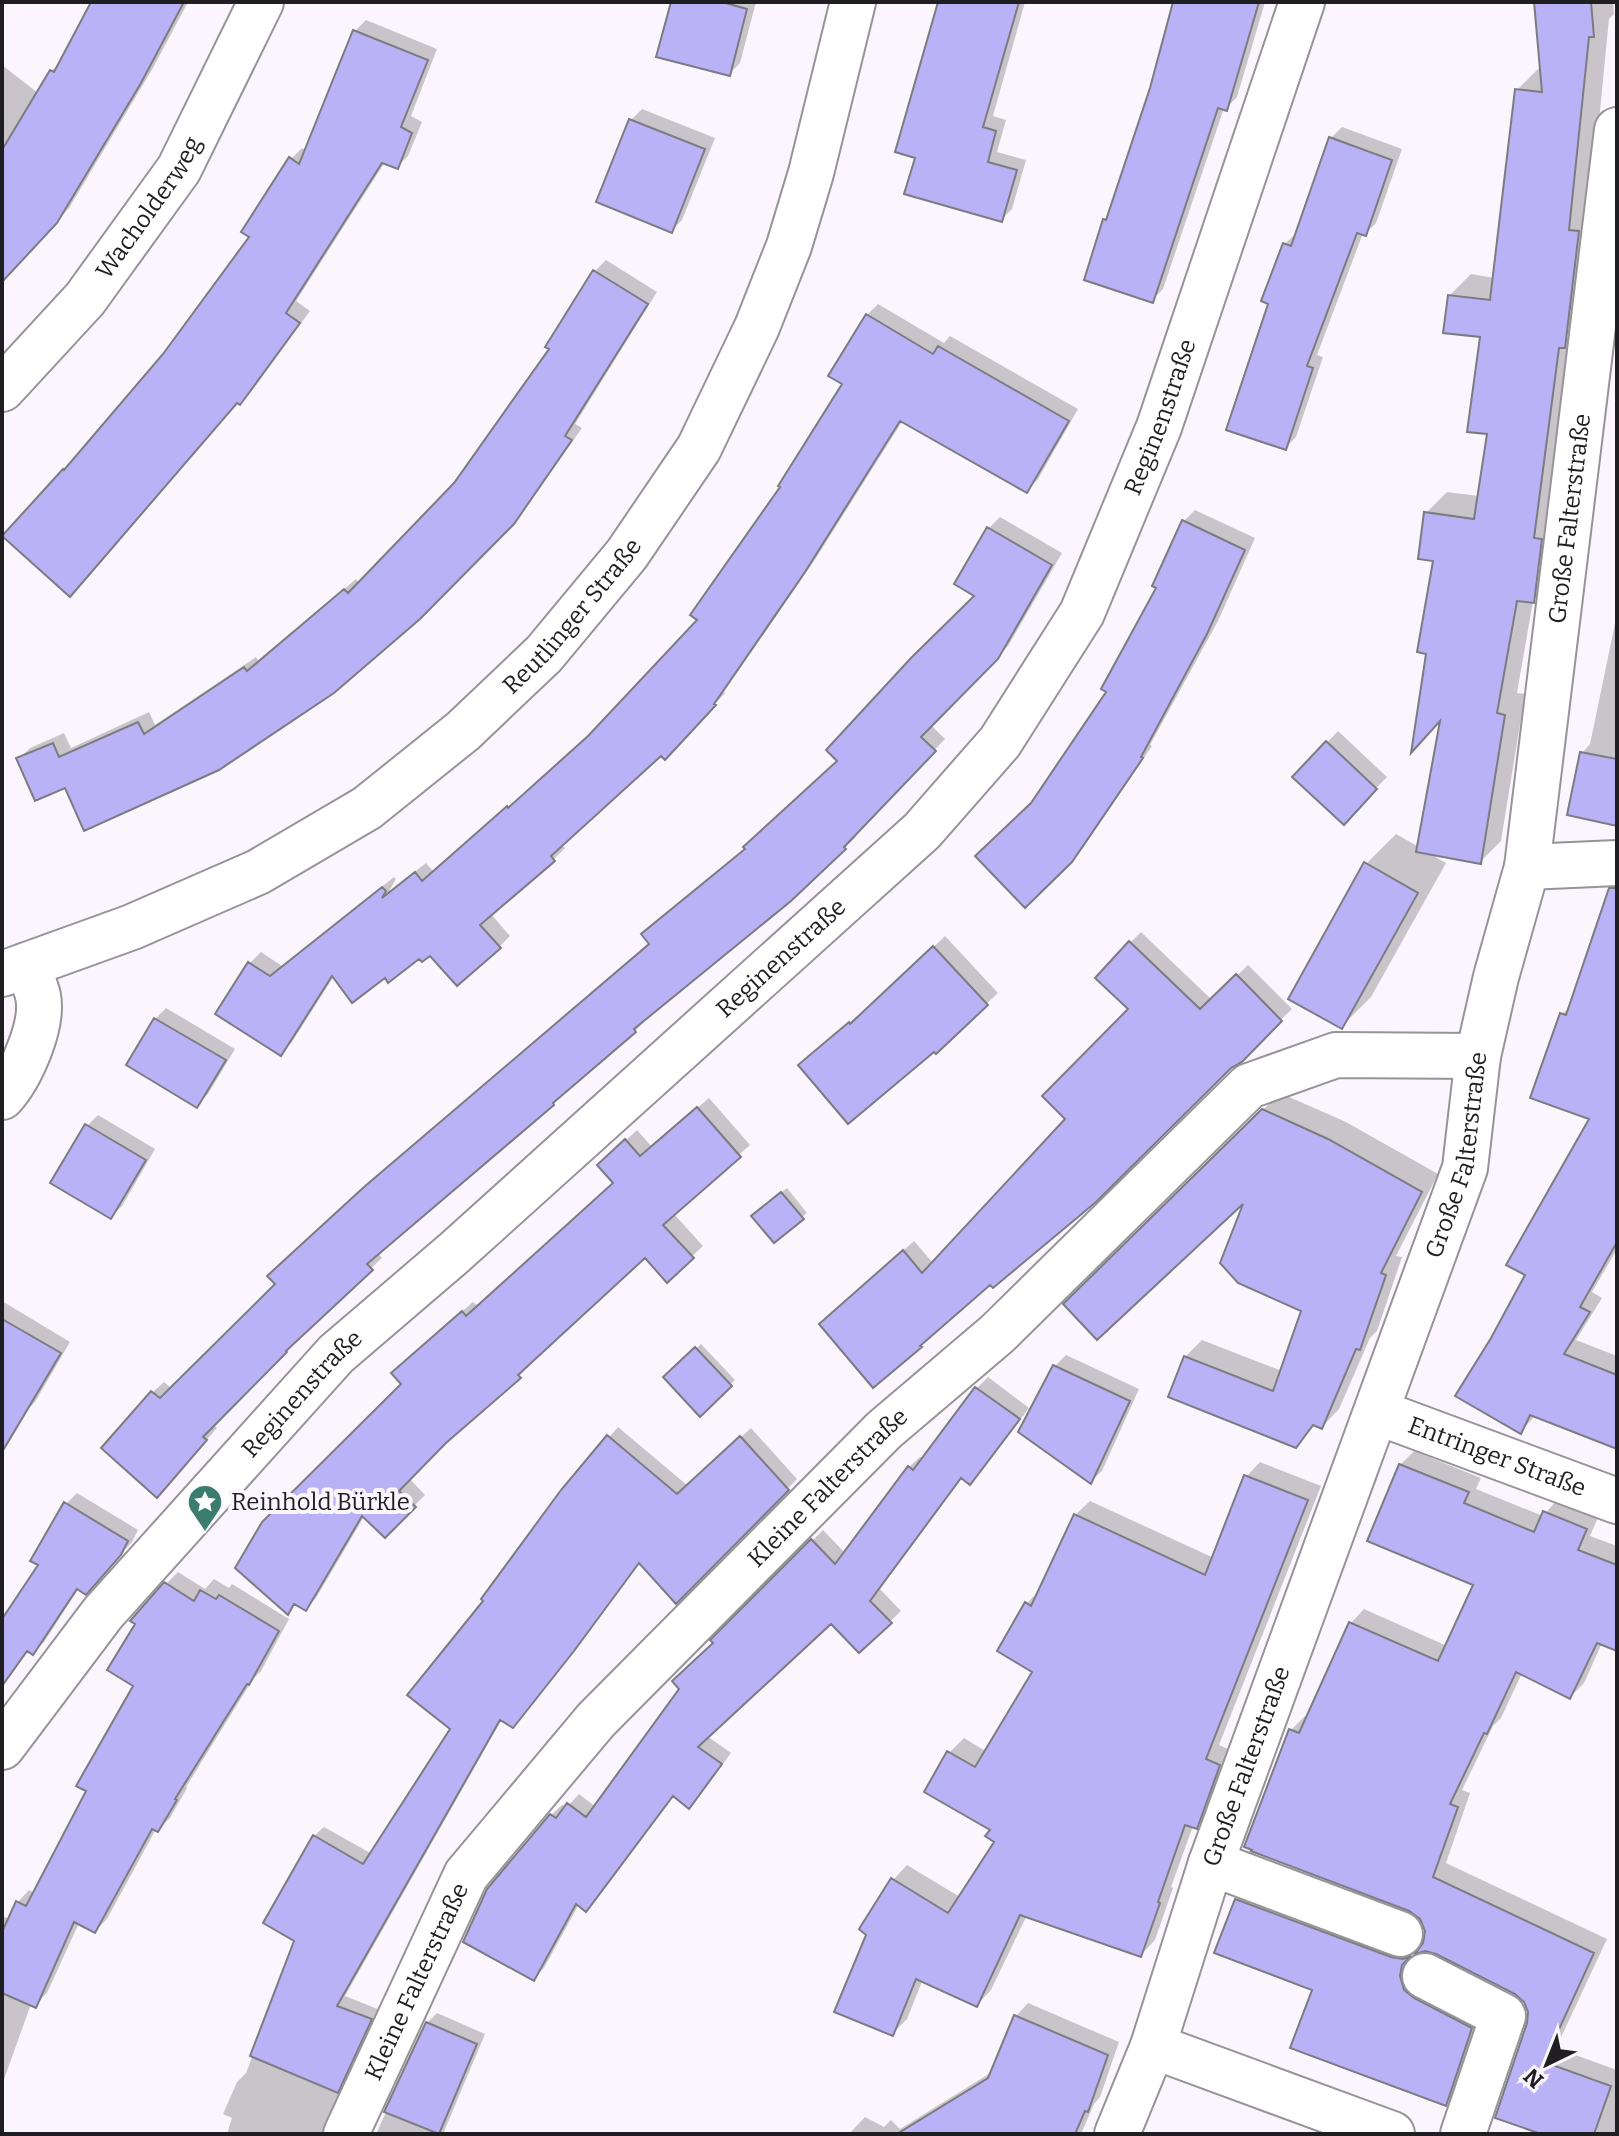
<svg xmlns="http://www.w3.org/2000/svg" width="1619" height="2136" viewBox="0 0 1619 2136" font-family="Bitter,serif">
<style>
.shadow{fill:#0003}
.building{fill:#bab2f6;stroke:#7c7b82;stroke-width:2}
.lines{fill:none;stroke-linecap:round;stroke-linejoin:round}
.minor-casing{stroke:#979399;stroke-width:48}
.minor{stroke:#fff;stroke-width:44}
.labels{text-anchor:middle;stroke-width:8;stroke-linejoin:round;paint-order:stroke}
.street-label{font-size:24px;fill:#1f1e20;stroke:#fbf6fd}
.poi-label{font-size:24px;fill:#1f1e20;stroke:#fbf6fd;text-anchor:start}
</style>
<rect width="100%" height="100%" fill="#fbf6fd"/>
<path class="shadow" d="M93,2H188L153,68L69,208L2,280V65L38,93L52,71L61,61Z
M673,2H756L740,63L729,74Z
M940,2H1025L993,116L1006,120L997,152L1026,160L1012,209L1001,220L917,156Z
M1177,2H1265L1237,97L1226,108H1224L1163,289L1152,300L1105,220L1110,215L1152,88Z
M1536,2H1613L1614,14L1609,19L1554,580L1533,601L1517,693L1525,694L1501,841L1480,862L1430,854L1446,863L1371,997L1341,1027L1366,864L1396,834L1419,847L1443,717L1428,652L1436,560L1426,513L1447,492L1479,496L1489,433L1482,336L1449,296L1471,274L1495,278L1517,90L1538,69L1542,70Z
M366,20L437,49L411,116L422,122L408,156L397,167L385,162L296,301L310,311L251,392L240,403L238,401L64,470L164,355L252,237L291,159L302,148L306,151L355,31Z
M642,109L715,138L682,220L671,231L598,201L631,120Z
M1342,127L1402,149L1376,223L1365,234L1363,233L1317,355L1323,357L1296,437L1285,448L1270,303L1285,244L1296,233L1331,138Z
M606,260L657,292L575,424L582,428L524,510L418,618L66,785L19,759L30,748L64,733L71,748L149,712L155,725L256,657L259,662L356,579L360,584L456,484L552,348L595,271Z
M878,304L944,343L950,336L1078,409L1038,479L1027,490L903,420L816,558L724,692L725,693L676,747L661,754L561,844L565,848L554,859L491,914L510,936L499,947L419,956L386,975L334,976L292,1042L281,1053L250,963L261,952L282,966L394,877L396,879L388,893L426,863L434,872L519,797L521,798L596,729L700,619L845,384L867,315Z
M1195,510L1255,538L1218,621L1150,745L1152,746L1083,848L1025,905L1033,803L1109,691L1159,587L1184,521Z
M1000,517L1062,553L1008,646L930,724L945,739L854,835L856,837L789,899L644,1018L646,1020L635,1031L553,1103L378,1253L382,1258L296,1339L213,1425L217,1428L168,1484L153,1392L164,1382L172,1389L650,943L839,760L977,595L989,528Z
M1617,614V824L1582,753L1590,744Z
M1338,731L1387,777L1354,811L1295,777Z
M1617,892V1249L1592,1292L1602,1298L1576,1340L1617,1356V1447L1536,1415L1521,1431L1493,1339L1527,1274L1592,1118L1562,1014L1572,1005Z
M1141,932L1212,1000L1248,965L1292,1009L1240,1060L1230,1067L921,1346L873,1386L832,1314L914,1241L933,1263L1067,1119L1131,1009L1130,943Z
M945,936L998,993L936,1051L812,1054L861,1013L862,1015Z
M166,1008L235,1049L208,1094L197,1105L128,1064L155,1019Z
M1280,1093L1346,1122L1438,1174L1396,1256L1402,1257L1377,1331L1370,1338L1339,1409L1322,1427L1316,1424L1296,1446L1185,1357L1202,1340L1282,1371L1304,1310L1248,1196L1066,1304Z
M709,1098L750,1145L673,1213L703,1246L667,1280L645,1255L528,1363L530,1365L519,1376L446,1441L409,1478L425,1495L385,1535L365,1515L316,1598L305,1609L296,1603L288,1612L404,1384V1362L473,1302L478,1306L615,1182L611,1154L637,1130L652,1147Z
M98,1115L155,1149L122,1206L111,1217L87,1126Z
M787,1188L807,1213L802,1217L759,1211Z
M2,1301L70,1342L35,1402L24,1413L2,1399Z
M701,1344L735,1380L700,1414L666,1377Z
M1066,1355L1139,1389L1102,1471L1091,1481L1055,1366Z
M988,1377L1029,1408L981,1472L970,1483L962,1477L880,1589L901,1611L859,1651L831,1621L707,1736L731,1753L700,1795L689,1806L674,1795L597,1899L586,1909L579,1904L544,1968L533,1979L551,1815L562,1805L567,1807L579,1794L596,1807L715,1643L713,1640L823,1530L846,1554L909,1467L920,1457L923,1459L977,1388Z
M618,1427L688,1486L751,1428L797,1479L676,1601L640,1562L583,1639L522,1716L502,1719L345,1996L380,2010L333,2134H227L232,2118L223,2114L237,2082L246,2073L297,1940L314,1836L324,1827L372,1854L453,1729L486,1600L562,1491Z
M1414,1451L1481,1478L1476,1489L1543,1516L1558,1499L1599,1515L1590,1536L1617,1546V1649L1602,1643L1584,1683L1570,1697L1522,1673L1501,1718L1493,1726L1462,1790L1470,1793L1446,1863L1607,1939L1556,2048L1617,2070V2134H1546L1529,2024L1530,2011L1524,2000L1516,1992L1425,1944L1427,1930L1421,1918L1291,1730L1305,1716L1308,1718L1351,1623L1364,1609L1447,1646L1476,1584L1400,1465Z
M1260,1462L1321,1486L1219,1745L1233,1751L1211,1812L1196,1827L1193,1826L1171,1887L1173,1888L1155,1940L1141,1955L1027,1915L991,1990L977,2005L923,1979L907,2019L892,2034L893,1880L907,1865L960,1897L996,1841L992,1829L949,1753L964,1738L987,1752L1034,1671L1027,1603L1041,1589L1075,1515L1090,1501L1214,1558L1246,1477Z
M77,1493L138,1530L132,1542L96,1581L79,1588L44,1642L33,1652L29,1650L2,1688V1620L40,1565L66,1504Z
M178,1572L205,1589L214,1579L229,1588L232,1584L289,1619L261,1671L253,1679L186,1787L187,1788L170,1818L158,1830L156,1829L107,1919L95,1931L79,1923L47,1993L35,2005L31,2004L2,2085V1916L10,1919L17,1903L29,1890L35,1893L89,1791L136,1685L166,1584Z
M1247,1889L1403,1947L1416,1949L1413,1952L1410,1965L1482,2017L1456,2093L1446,2104L1314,1989L1236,1900Z
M1028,2003L1119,2042L1100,2097L1094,2104L1081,2134H849L865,2117L884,2127L891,2120L900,2129L992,2072L1016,2016Z
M437,2013L485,2034L443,2134H376L427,2023Z"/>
<path class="building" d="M91,2H184L141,83L57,223L2,282V150L50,70L54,72Z
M671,2H722L747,9L730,76L656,57Z
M938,2H1019L983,127L996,131L988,162L1017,170L1002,222L904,194L915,158L895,152Z
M1173,2H1259L1227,111L1218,108L1153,303L1084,280L1103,219L1106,220L1150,88Z
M1534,2H1591L1594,37H1589L1569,230L1579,231L1565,348H1559L1534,538L1542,539L1534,603L1517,601L1497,713L1505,715L1481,864L1416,852L1440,721L1411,753L1426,654L1417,652L1433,561L1418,559L1424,512L1474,519L1487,434L1467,432L1480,337L1443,333L1448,295L1490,300L1515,89L1542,92Z
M353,30L428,60L401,127L412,133L398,169L382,163L286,313L300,323L240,405L237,403L70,597L2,536L63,469L64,470L163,354L249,237L241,232L289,157L299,164Z
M629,119L705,149L672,233L596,202Z
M1329,137L1392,160L1366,236L1357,233L1307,366L1313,368L1286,450L1226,430L1268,304L1261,301L1283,243L1291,246Z
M593,270L648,304L565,436L572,440L514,524L420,619L334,693L219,770L84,831L65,788L35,801L16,758L53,743L59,757L138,722L144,734L244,667L247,671L344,589L348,593L454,483L549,349L545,347Z
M866,314L933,354L938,346L1069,421L1027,493L900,421L805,572L714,704L716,705L665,760L661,756L551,856L555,861L480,925L501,948L457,986L430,956L422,962L419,959L388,983L385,978L352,1003L332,976L281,1056L215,1014L248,962L270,976L382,887L386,891L382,898L415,872L422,881L507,806L508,808L588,736L697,620L690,615L780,487L778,486L842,384L828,376Z
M1182,520L1245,550L1207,634L1141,757L1143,758L1072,862L1025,908L975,856L1031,803L1106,692L1101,689L1156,588L1152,586Z
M987,527L1052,565L998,659L921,737L936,751L844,847L846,849L791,901L634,1029L636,1032L553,1103L554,1105L367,1264L373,1270L286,1351L287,1352L203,1437L207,1440L157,1498L101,1448L151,1391L160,1398L275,1284L267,1276L364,1187L649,944L641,934L745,849L743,847L837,761L826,750L911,658L974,596L954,584Z
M1326,741L1377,789L1344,825L1292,777Z
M1580,752L1617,759V826L1567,815Z
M1364,862L1418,893L1342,1029L1288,999Z
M1609,888H1617V1242L1580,1307L1590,1312L1564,1354L1617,1375V1449L1530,1415L1521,1434L1455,1396L1491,1338L1525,1275L1506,1265L1589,1119L1530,1098L1560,1013L1566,1015Z
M1129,941L1200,1009L1236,974L1282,1021L1242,1062L1231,1068L1096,1202L993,1288L990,1285L920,1346L922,1347L873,1388L819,1324L903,1250L922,1273L1065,1119L1042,1096L1128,1009L1095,978Z
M933,946L988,1005L936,1054L934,1052L848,1124L798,1065L849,1022L850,1024Z
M154,1018L226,1060L197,1108L126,1065Z
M697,1107L741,1157L663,1225L694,1258L667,1283L645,1258L518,1375L521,1378L446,1443L399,1491L416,1507L385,1538L362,1516L306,1611L294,1604L288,1615L235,1568L262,1522L401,1384L391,1373L462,1311L466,1316L613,1183L597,1165L625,1139L640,1156Z
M1262,1109L1328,1139L1422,1192L1381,1273L1386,1275L1360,1350L1356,1349L1322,1429L1313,1425L1296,1448L1168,1397L1184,1356L1273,1391L1301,1311L1238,1283L1220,1263L1243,1204L1097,1340L1063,1304Z
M85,1124L146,1160L111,1219L50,1183Z
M781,1192L804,1219L774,1243L751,1216Z
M2,1319L61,1353L2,1452Z
M695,1347L732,1386L700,1417L663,1377Z
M1053,1365L1130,1401L1091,1484L1018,1432Z
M975,1387L1020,1419L970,1485L961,1478L870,1601L892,1623L859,1653L831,1624L698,1747L722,1764L689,1809L673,1796L586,1912L576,1904L534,1981L463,1942L487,1889L550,1814L556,1818L567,1803L586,1817L679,1689L672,1681L713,1643L710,1640L811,1539L835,1564L908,1466L913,1470Z
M607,1435L677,1494L740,1436L789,1490L676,1604L639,1563L574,1651L513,1728L500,1720L337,2006L372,2019L338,2093L250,2056L294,1941L263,1923L313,1835L363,1864L450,1729L407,1695L483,1601L481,1599L561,1490Z
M1399,1464L1469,1492L1464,1503L1534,1532L1543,1511L1587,1529L1578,1550L1617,1565V1651L1597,1643L1570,1699L1516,1672L1487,1734L1484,1733L1450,1804L1458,1807L1433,1877L1594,1953L1544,2062L1611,2086L1594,2134H1541L1495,2118L1527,2023L1528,2012L1524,2002L1515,1994L1436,1954L1425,1951L1415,1954L1423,1943L1425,1931L1420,1919L1409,1911L1251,1851L1252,1850L1244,1847L1289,1729L1299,1733L1349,1622L1438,1661L1473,1585L1367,1541Z
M1244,1475L1308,1500L1206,1759L1220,1765L1197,1829L1185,1825L1158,1902L1160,1903L1141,1957L1020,1915L977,2007L916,1979L893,2036L834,2012L866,1935L859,1929L891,1878L948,1913L994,1842L985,1836L990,1830L924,1792L947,1751L975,1767L1032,1672L997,1651L1025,1602L1031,1606L1074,1514L1205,1575Z
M64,1502L128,1541L121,1555L86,1595L77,1589L33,1655L27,1651L2,1686V1619L38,1565L30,1561Z
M164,1582L194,1601L200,1590L216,1599L219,1595L279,1631L249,1685L247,1684L175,1799L177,1800L158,1832L152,1829L95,1933L74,1922L36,2008L2,1993V1932L16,1901L26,1906L86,1791L76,1786L133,1686L107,1670L135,1624L130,1621Z
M1235,1899L1391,1957L1403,1959L1411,1956L1402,1965L1400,1976L1404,1990L1414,1998L1472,2028L1446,2106L1290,2048L1312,1990L1214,1953Z
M1014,2015L1108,2055L1088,2112L1085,2111L1075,2134H897L988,2078Z
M426,2022L477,2044L439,2134L384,2112Z"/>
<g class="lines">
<defs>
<g id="minor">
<path id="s1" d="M2,389L85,299L179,169L261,2"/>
<path d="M1527,867L1617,863"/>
<path id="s2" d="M2,974L132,927L258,872L367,808L463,731L544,654L627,554L699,448L757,327L789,246L811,173L853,2"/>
<path d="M2,1097C21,1076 44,1025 38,996C36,986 30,975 27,965"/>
<path id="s3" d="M1377,1412L1617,1501"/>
<path id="s4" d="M2,1747L103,1613L336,1354L454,1253L922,831L1000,742L1082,613L1159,427L1302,2"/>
<path d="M1211,1863L1400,1934"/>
<path d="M1425,1976L1503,2016L1463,2134"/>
<path d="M1153,2046L1392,2134"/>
<path id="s5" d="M346,2134L466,1875L596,1720L884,1430L997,1334L1249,1086L1336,1055L1478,1056"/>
<path id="s6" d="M1117,2134L1153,2046L1211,1863L1465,1168L1478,1056L1496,977L1527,867L1617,130"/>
</g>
</defs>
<use href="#minor" class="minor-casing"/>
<use href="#minor" class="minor"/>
</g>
<defs>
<symbol id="sight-pin" viewBox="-11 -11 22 30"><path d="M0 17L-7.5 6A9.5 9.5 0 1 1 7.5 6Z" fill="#3a7c6d" stroke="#fbf6fd"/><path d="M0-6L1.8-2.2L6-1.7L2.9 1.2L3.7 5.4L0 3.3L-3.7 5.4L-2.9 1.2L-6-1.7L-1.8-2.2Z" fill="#fff"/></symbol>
</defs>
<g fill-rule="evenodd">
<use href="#sight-pin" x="185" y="1482" width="40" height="54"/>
</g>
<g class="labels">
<g class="street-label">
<text dy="8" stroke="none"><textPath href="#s1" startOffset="234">Wacholderweg</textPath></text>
<text dy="8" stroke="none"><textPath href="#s4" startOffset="1784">Reginenstraße</textPath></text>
<text dy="8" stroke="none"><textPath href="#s6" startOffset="1686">Große Falterstraße</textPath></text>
<text dy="8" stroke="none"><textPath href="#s2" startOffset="684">Reutlinger Straße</textPath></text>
<text dy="8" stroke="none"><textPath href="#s4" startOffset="1112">Reginenstraße</textPath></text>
<text dy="8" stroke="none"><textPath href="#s6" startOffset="1038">Große Falterstraße</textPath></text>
<text dy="8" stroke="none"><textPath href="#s4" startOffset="464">Reginenstraße</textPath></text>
<text dy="8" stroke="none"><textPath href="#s3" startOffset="128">Entringer Straße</textPath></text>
<text dy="8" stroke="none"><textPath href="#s5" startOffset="816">Kleine Falterstraße</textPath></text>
<text dy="8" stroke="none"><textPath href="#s6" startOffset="390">Große Falterstraße</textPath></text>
<text dy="8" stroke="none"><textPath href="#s5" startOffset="168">Kleine Falterstraße</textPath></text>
</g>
<g class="poi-label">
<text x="231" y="1510">Reinhold Bürkle</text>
</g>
</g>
<rect width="1619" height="2136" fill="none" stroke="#1f1e20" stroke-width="8"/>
<g transform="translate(1547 2064) rotate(223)" stroke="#fbf6fd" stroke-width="6" paint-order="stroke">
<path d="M0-6L14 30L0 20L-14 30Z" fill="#1f1e20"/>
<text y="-12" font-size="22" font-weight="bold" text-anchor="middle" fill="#1f1e20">N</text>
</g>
</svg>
